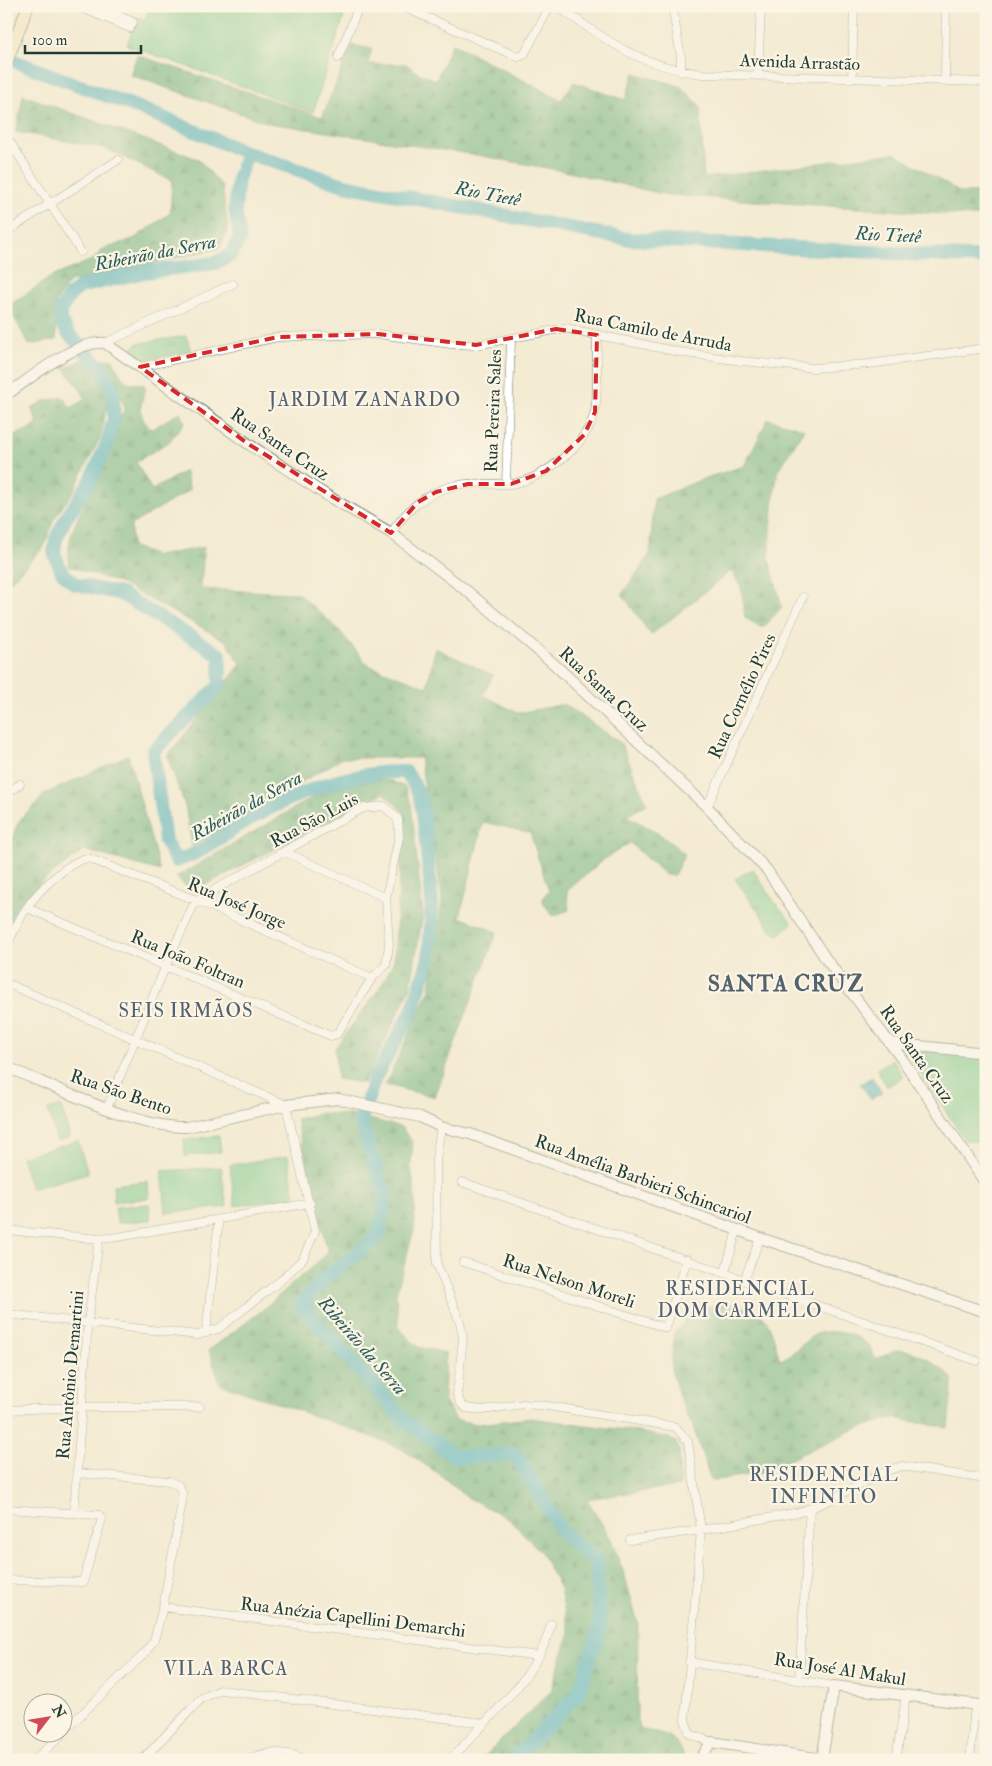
<svg xmlns="http://www.w3.org/2000/svg" width="992" height="1766" viewBox="0 0 992 1766" font-family="'IM FELL Double Pica',serif">
<style>
.grass{fill:url(#grass-tufts);stroke:#4c8461}
.forest{fill:url(#forest-firs);stroke:#407656}
.pitch{fill:#78cb8e;stroke:#4c8461}
.water{fill:url(#water-waves);stroke:#2e7478}
.lines{fill:none;stroke-linecap:round;stroke-linejoin:round}
.river{stroke:#3caabb;stroke-width:14}
.minor-casing{stroke:#6a7a6c;stroke-width:9}
.tertiary-casing{stroke:#6a7a6c;stroke-width:12}
.secondary-casing{stroke:#6a7a6c;stroke-width:13}
.minor{stroke:#fff;stroke-width:8}
.tertiary{stroke:#fff;stroke-width:10}
.secondary{stroke:#f7e8c3;stroke-width:11}
.marked{fill:none;stroke:#d62828;stroke-width:4;stroke-dasharray:10 6;stroke-linejoin:round}
.labels{text-anchor:middle;stroke-width:4.5;stroke-linejoin:round;paint-order:stroke}
.street-label{font-size:18px;fill:#1f3d34;stroke:#fcf5e5}
.water-label{font-size:19px;font-style:italic;fill:#285e5c;stroke:#fcf5e5}
.neighbourhood-label{font-size:19px;letter-spacing:1px;fill:#536270;stroke:#fcf5e5}
.district-label{font-size:22px;font-weight:bold;letter-spacing:1px;fill:#536270;stroke:#fcf5e5}
</style>
<defs>
<pattern id="grass-tufts" width="24" height="20" patternUnits="userSpaceOnUse" patternTransform="scale(1.25)"><rect width="24" height="20" fill="#78cb8e"/><path d="M3 7l-1-3M5 7V3M7 7l1-3M15 17l-1-3M17 17v-4M19 17l1-3" fill="none" stroke="#62a675"/></pattern>
<pattern id="forest-firs" width="22" height="20" patternUnits="userSpaceOnUse" patternTransform="scale(1.25)"><rect width="22" height="20" fill="#62af79"/><path d="M5 1l3.5 6h-7zM16 11l3.5 6h-7z" fill="#509064"/></pattern>
<pattern id="water-waves" width="16" height="10" patternUnits="userSpaceOnUse" patternTransform="scale(1.25)"><rect width="16" height="10" fill="#3caabb"/><path d="M0 5q4-4 8 0t8 0" fill="none" stroke="#328c99"/></pattern>
</defs>
<rect width="100%" height="100%" fill="#fcf5e5"/>
<filter id="ink" filterUnits="userSpaceOnUse"><feTurbulence type="fractalNoise" baseFrequency=".02" numOctaves="2"/><feDisplacementMap in="SourceGraphic" scale="10" xChannelSelector="R" yChannelSelector="G"/><feConvolveMatrix kernelMatrix="1 2 1 2 8 2 1 2 1" color-interpolation-filters="sRGB"/></filter>
<filter id="wash" filterUnits="userSpaceOnUse"><feTurbulence type="fractalNoise" baseFrequency=".0096" numOctaves="4" result="noise"/><feDisplacementMap in="SourceGraphic" scale="20" xChannelSelector="R" yChannelSelector="G"/><feGaussianBlur stdDeviation="1.12" result="paint"/><feColorMatrix in="noise" values="0 0 0 0 0 0 0 0 0 0 0 0 0 0 0 0 0 1.4 0 .05"/><feComposite in="paint" operator="in"/></filter>
<g filter="url(#wash)">
<rect width="100%" height="100%" fill="#f4ebd3"/>
<path class="grass" d="M186,336L191,351L144,360L129,351L138,343Z
M753,869L771,897L792,923L779,935L773,932L735,879Z"/>
<path class="forest" d="M452,43L561,100L574,82L625,100L634,73L680,86L700,105L704,178L895,153L961,193L986,192V217L667,195L568,172L476,155L268,123L130,75L137,55L322,117L352,45L372,49L368,64H406L418,73L436,80Z
M23,95L198,159L222,186L228,229L220,248L69,282L56,302V340L29,345L8,306L51,277L94,259L102,250L135,238L170,213L172,181L105,148L16,132Z
M85,359L104,382L108,401L100,438L73,492L54,519L44,547L10,582L12,543L6,535V440L38,424L31,408L44,401L63,397L71,408L85,399L82,392L64,368Z
M113,359C122,378 121,384 143,384L146,388C140,403 137,419 152,429L180,412L185,422L169,442L136,462L152,490L185,471L190,490L131,525L132,546L156,556L204,547L201,589L298,593L339,630L368,665L427,687L435,648L493,675L483,695L518,713L564,704L621,743L647,804L627,816L657,832L685,854L674,875H665L630,843L603,860L567,891L569,910L553,916L543,903V898L549,891L530,833L483,822L460,917L497,932L435,1097L385,1085L430,989L442,898L420,758H343L192,846L185,806L167,756L241,664L226,641L122,584L69,566C63,529 91,499 104,466C112,446 118,426 125,407L111,376L99,360Z
M768,419L804,429L778,472L774,495L769,559L782,607L763,628L745,618L741,587L731,571L651,635L622,594L650,554L654,499L705,478L744,466Z
M128,755L160,871L84,850L44,880L17,907L6,928V838L11,843C13,836 15,829 18,823C25,811 36,808 43,795Z
M373,780L391,781L405,787L411,803L423,915L410,989L364,1083L337,1079L335,1048L382,985L394,960L404,813L384,793L191,892L176,877L322,792Z
M321,1113L354,1115L401,1127L413,1143L411,1165L415,1198L414,1230L396,1294L399,1328L418,1347L446,1353L444,1400L456,1420L478,1424L530,1418L634,1431L669,1438L676,1442L679,1449L680,1486L587,1499L611,1539L625,1576L638,1624L637,1719L641,1729C660,1734 682,1736 684,1760H481L551,1691L569,1632L560,1589L541,1552L509,1519L465,1496L439,1474L400,1448L346,1427L220,1384L209,1350L260,1312L328,1253L296,1119Z
M721,1303C770,1309 768,1318 780,1360C793,1355 800,1345 811,1337C825,1327 853,1332 866,1343C871,1346 873,1355 876,1359C882,1357 888,1353 894,1351C916,1346 939,1366 953,1379L948,1428L893,1418L855,1429L761,1473L711,1481L693,1427L680,1400L671,1369L674,1334L692,1312Z"/>
<path class="pitch" d="M150,6H324L345,14L313,112L127,45L137,17L145,20Z
M920,1050L986,1057V1142L965,1140L912,1061L914,1053Z
M893,1059L903,1077L887,1087L877,1069Z
M61,1106L70,1137L57,1141L48,1110Z
M219,1136L221,1152L185,1156L184,1140Z
M78,1141L88,1173L31,1189L21,1157Z
M288,1156L295,1197L235,1206L230,1165Z
M221,1167L227,1207L166,1213L162,1171Z
M148,1181L149,1198L114,1202L113,1185Z
M149,1204L151,1220L117,1223L115,1207Z"/>
<path class="water" d="M872,1077L882,1093L871,1099L860,1084Z"/>
<g class="lines">
<path class="river" d="M6,58L144,110L247,153L344,185L628,239L986,258
M247,153L238,179L235,209L240,238L231,255L215,263L145,272L80,287L70,295L61,310V321L68,333L100,367L109,380L113,396L114,418L107,443L91,480L65,520L56,539L54,553L62,572L75,584L121,594L220,655V685L153,751L165,841L176,861C203,853 223,835 248,820C296,793 350,770 406,772L419,793L423,813L432,901L429,958L412,1011L375,1078L360,1121L386,1197L378,1237L323,1280L301,1305L404,1420L456,1457L515,1454L563,1533L596,1561L600,1628L578,1694L513,1760"/>
</g>
</g>
<g filter="url(#ink)">
<g class="lines">
<defs>
<path id="minor" d="M77,6L130,28L133,22L95,6
M401,6L518,57L524,55L550,6
M557,6C607,41 639,66 702,74L986,82
M672,6L681,57V72
M338,58L359,6
M758,76L761,6
M852,79L854,6
M945,81L946,6
M6,136L81,252
M6,232L118,160
M105,343L233,284
M140,367L278,337L378,334L451,344L476,345L565,328L679,352L741,361L814,368L869,364L986,348
M506,484L511,340
M391,533C407,510 425,493 453,486C472,481 491,485 510,484C542,481 589,444 595,411C599,387 596,360 597,335
M6,794L20,784
M707,807L803,597
M285,852L386,898
M27,908L331,1036L337,1034L372,978L386,965L389,945L386,898L399,837L398,819L384,806L363,808L196,900
M6,947C13,934 18,921 26,909C37,892 68,861 88,858L196,900L372,978
M6,983L286,1105L315,1231L303,1259L280,1281L218,1329L198,1335L6,1314
M107,1108L166,965L196,900
M441,1127L436,1159L437,1264L460,1322L463,1338L457,1395L461,1404L466,1408L483,1410L523,1404L548,1406L676,1427L688,1442L701,1530L685,1720L690,1734L711,1742
M6,1170V1175
M462,1182L977,1361
M6,1230L99,1239L118,1237L310,1203
M463,1262L666,1328L687,1259
M725,1272L737,1230
M744,1281L760,1238
M206,1333L219,1219
M6,1410L82,1407H200
M6,1509L99,1515L102,1519L83,1582L6,1580
M74,1513L88,1322L99,1239
M630,1540L701,1530L800,1512L828,1501L886,1471L902,1466L986,1479
M163,1607L539,1656
M689,1662L834,1686
M799,1679L810,1508
M62,1733L145,1653L154,1640L163,1607L182,1502V1492L178,1485L169,1481L77,1473
M35,1760L62,1734
M142,1760L202,1698L221,1690L483,1723
M248,1760C265,1750 289,1751 306,1760
M448,1760L456,1754C490,1715 539,1676 551,1624
M896,1760L906,1696
M970,1760L975,1705"/>
<path id="tertiary" d="M6,395C30,379 75,340 105,343L250,445L326,495L391,533L467,591L554,664L707,807L767,870L826,959L902,1059L986,1184
M890,1043L986,1053
M6,1067C54,1086 138,1129 187,1127L286,1105L338,1099L420,1117L441,1127L470,1134L760,1238L986,1312
M700,1760L711,1742L822,1759L834,1686L986,1706"/>
<path id="secondary" d="M6,64L28,6"/>
</defs>
<use href="#minor" class="minor-casing"/>
<use href="#tertiary" class="tertiary-casing"/>
<use href="#secondary" class="secondary-casing"/>
<use href="#minor" class="minor"/>
<use href="#tertiary" class="tertiary"/>
<use href="#secondary" class="secondary"/>
</g>
</g>
<path d="M0 0H992V1766H0ZM556,329L597,335L595,412L584,435L546,471L511,484H468L436,492L418,502L391,533L250,445L140,367L278,337L378,334L476,345Z" fill="#f4ebd3" fill-opacity=".55" fill-rule="evenodd"/>
<path class="marked" d="M556,329L597,335L595,412L584,435L546,471L511,484H468L436,492L418,502L391,533L250,445L140,367L278,337L378,334L476,345Z"/>
<g class="labels">
<g class="street-label">
<text transform="translate(800 62) rotate(2)" y="6">Avenida Arrastão</text>
<text transform="translate(653 330) rotate(11)" y="6">Rua Camilo de Arruda</text>
<text transform="translate(493 411) rotate(-88)" y="6">Rua Pereira Sales</text>
<text transform="translate(280 444) rotate(34)" y="6">Rua Santa Cruz</text>
<text transform="translate(604 689) rotate(43)" y="6">Rua Santa Cruz</text>
<text transform="translate(742 696) rotate(-65)" y="6">Rua Cornélio Pires</text>
<text transform="translate(314 820) rotate(-28)" y="6">Rua São Luis</text>
<text transform="translate(237 903) rotate(23)" y="6">Rua José Jorge</text>
<text transform="translate(188 959) rotate(23)" y="6">Rua João Foltran</text>
<text transform="translate(917 1054) rotate(55)" y="6">Rua Santa Cruz</text>
<text transform="translate(121 1092) rotate(19)" y="6">Rua São Bento</text>
<text transform="translate(643 1179) rotate(20)" y="6">Rua Amélia Barbieri Schincariol</text>
<text transform="translate(569 1281) rotate(18)" y="6">Rua Nelson Moreli</text>
<text transform="translate(70 1375) rotate(-85)" y="6">Rua Antônio Demartini</text>
<text transform="translate(353 1617) rotate(7)" y="6">Rua Anézia Capellini Demarchi</text>
<text transform="translate(840 1669) rotate(9)" y="6">Rua José Al Makul</text>
</g>
<g class="water-label">
<text transform="translate(488 193) rotate(11)" y="7">Rio Tietê</text>
<text transform="translate(888 234) rotate(3)" y="7">Rio Tietê</text>
<text transform="translate(155 252) rotate(-11)" y="7">Ribeirão da Serra</text>
<text transform="translate(246 805) rotate(-29)" y="7">Ribeirão da Serra</text>
<text transform="translate(363 1345) rotate(49)" y="7">Ribeirão da Serra</text>
</g>
<g class="neighbourhood-label">
<text x="365" y="406">JARDIM ZANARDO</text>
<text x="186" y="1017">SEIS IRMÃOS</text>
<text x="740" y="1295">RESIDENCIAL<tspan x="740" dy="22">DOM CARMELO</tspan></text>
<text x="824" y="1481">RESIDENCIAL<tspan x="824" dy="22">INFINITO</tspan></text>
<text x="226" y="1675">VILA BARCA</text>
</g>
<g class="district-label">
<text x="786" y="991">SANTA CRUZ</text>
</g>
</g>
<rect width="992" height="1766" fill="none" stroke="#fcf5e5" stroke-width="25"/>
<g transform="translate(48 1718) rotate(59)"><circle r="24" fill="#fcf5e5" stroke="#a4ab9e"/>
<path d="M0-4L9 19L0 12L-9 19Z" fill="#d1495b"/>
<text y="-8" font-size="14" font-weight="bold" text-anchor="middle" fill="#1f3d34">N</text>
</g>
<path d="M25 45v8h116v-8" fill="none" stroke="#1f3d34" stroke-width="2.5"/>
<text x="32" y="45" font-size="15" fill="#1f3d34" stroke="#fcf5e5" stroke-width="4" paint-order="stroke">100 m</text>
</svg>
